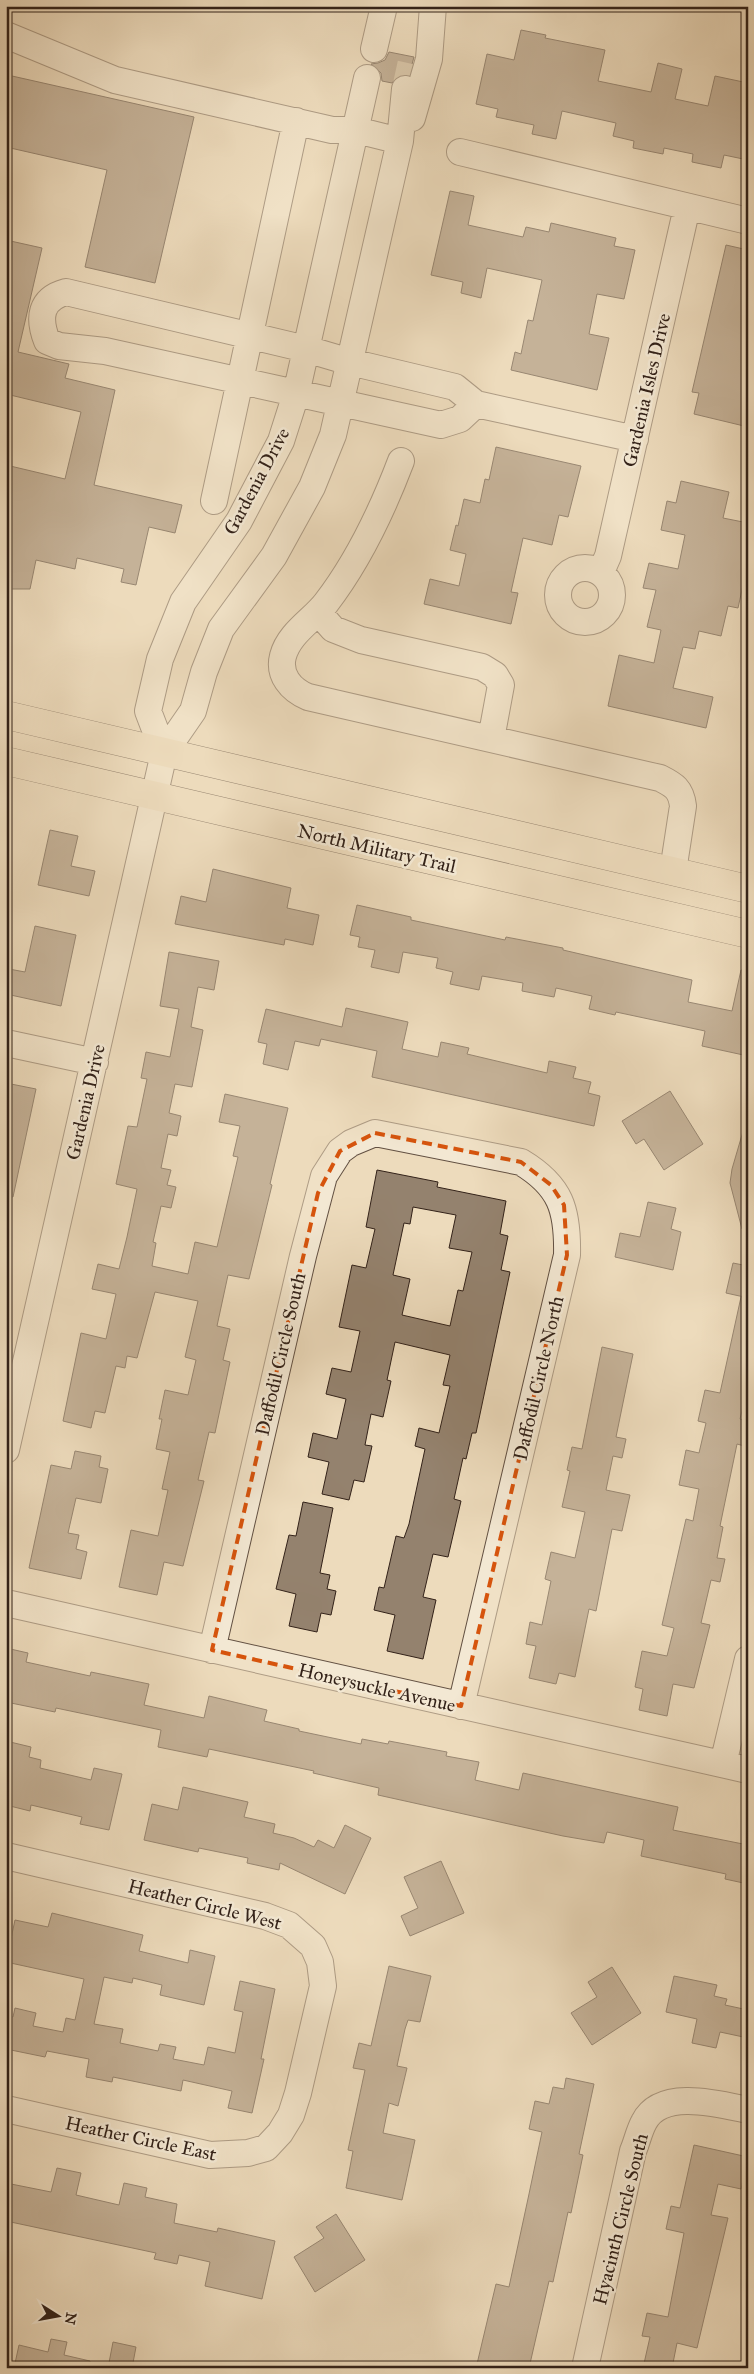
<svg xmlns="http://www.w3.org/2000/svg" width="754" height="2374" viewBox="0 0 754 2374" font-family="'IM FELL Great Primer',serif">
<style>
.building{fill:#94826e;stroke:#332219;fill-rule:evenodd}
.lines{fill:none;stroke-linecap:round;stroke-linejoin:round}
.minor-tunnel{stroke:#c8b69b;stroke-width:26;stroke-dasharray:26 13;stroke-linecap:butt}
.minor-casing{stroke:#625042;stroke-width:28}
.major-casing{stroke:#332219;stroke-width:29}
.minor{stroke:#f3e8d3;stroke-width:26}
.major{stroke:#eddbbc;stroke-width:28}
.marked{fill:none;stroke:#d6540d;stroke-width:4;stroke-dasharray:10 6;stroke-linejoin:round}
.labels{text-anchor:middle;stroke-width:5;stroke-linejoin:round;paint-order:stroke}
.street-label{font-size:19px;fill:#332219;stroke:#f3e8d3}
</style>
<rect width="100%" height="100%" fill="#eddbbc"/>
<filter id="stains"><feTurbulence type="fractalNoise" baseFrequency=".004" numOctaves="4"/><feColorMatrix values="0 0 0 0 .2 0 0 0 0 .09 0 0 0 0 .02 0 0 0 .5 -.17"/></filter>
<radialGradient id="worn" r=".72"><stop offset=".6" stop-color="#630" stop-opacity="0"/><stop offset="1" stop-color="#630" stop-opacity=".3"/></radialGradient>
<path class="building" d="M521,30L546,35L545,38L605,50L598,81L651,92L658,63L682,69L675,99L708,106L715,76L748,83V160L724,155L721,168L692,162L693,154L664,148L663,154L633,148L634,141L613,136L616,123L562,111L556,139L532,134L534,125L496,117L498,109L476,104L487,54L514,60Z
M389,52L414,57L409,75L398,76L392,83L382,81L381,73L371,64L378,63L385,60Z
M12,76L194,117L155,283L85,267L107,170L6,147V101Z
M450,191L474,196L468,225L523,237L526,227L549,232L551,223L616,238L614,246L635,250L624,299L597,294L589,334L609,338L597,390L511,370L515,352L521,354L528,320L533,321L542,280L487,268L481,298L461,293L463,282L431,275Z
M6,240L42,248L18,352L69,364L65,378L115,390L94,485L182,505L175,533L149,527L136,585L121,582L124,569L77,558L75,569L36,560L30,589H6V465L65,479L81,412L6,394Z
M726,245L748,250V411L744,426L694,414L699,393L692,392Z
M496,447L581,466L568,517L559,515L552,545L523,538L511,592L518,593L511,624L424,604L430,579L459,586L466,554L450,550L456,525L458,526L464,499L480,503L485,479L489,480Z
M681,481L729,492L723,518L748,523V576H745L738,608L728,606L721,636L699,631L695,649L683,647L673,688L713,697L706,728L608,706L619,655L654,663L661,630L647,627L656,590L643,588L649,563L678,569L685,535L661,530L667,501L676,503Z
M50,830L78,836L71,866L95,871L89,896L38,885Z
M213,869L291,888L287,908L319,915L313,945L285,939L284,945L175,924L181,896L206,902Z
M357,905L411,917V920L505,940L506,937L563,948V950L692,980L688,1002L732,1011L741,970L748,971V1056L702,1046L705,1031L616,1012L615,1015L589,1009L592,996L556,988L554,997L522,991L523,983L482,976L479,990L450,984L453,972L436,968L438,958L403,952L399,973L371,967L375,950L358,947L360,937L350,935Z
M35,926L76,935L61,1006L6,994L9,969L25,972Z
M169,952L219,961L214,990L198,987L191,1027L203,1030L192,1087L175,1084L169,1113L181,1116L177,1136L168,1134L161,1168L171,1170L167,1185L176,1187L171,1208L161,1206L153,1242L156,1243L152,1266L188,1274L195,1242L217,1247L238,1157L233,1156L240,1126L219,1122L225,1094L288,1108L270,1184L272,1185L249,1279L228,1275L217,1326L230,1329L223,1360L230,1362L215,1433L209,1432L198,1480L204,1481L183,1566L164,1562L157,1595L119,1587L131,1530L158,1536L168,1490L162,1489L170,1452L156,1449L162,1419H159L165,1390L188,1395L196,1360L185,1357L198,1301L155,1292L137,1358L127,1356L125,1368L116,1366L105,1413L95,1411L91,1428L63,1421L81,1333L106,1339L116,1294L92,1289L98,1264L119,1269L127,1237L137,1189L116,1184L128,1126L137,1127L147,1079L141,1078L146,1052L170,1057L179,1009L160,1006Z
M346,1008L408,1022L402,1049L438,1057L441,1042L469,1048L467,1054L547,1073L549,1061L576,1067L573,1078L591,1082L588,1093L600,1096L594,1126L372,1077L377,1051L321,1039L319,1046L295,1041L288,1070L263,1064L267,1044L258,1042L266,1009L342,1027Z
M6,1083L36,1089L13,1197L6,1196Z
M670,1091L703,1144L664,1170L644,1139L636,1144L622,1121Z
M744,1128L748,1129V1228L742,1229L730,1183L732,1169Z
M377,1170L438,1182L437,1187L506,1201L500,1234L508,1236L501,1270L510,1272L476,1433H472L466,1459L463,1458L454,1499L461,1501L448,1557L433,1554L423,1597L436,1600L423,1659L387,1651L395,1615L374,1610L379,1587L384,1588L396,1536L404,1538L409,1524L425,1449L415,1446L419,1428L439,1433L450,1386L443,1385L450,1355L395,1342L387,1380L391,1381L383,1417L371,1414L365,1445L372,1446L364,1482L354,1480L349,1500L322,1494L329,1462L308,1457L313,1433L337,1439L346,1399L326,1394L332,1368L351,1372L360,1331L339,1327L352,1265L366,1268L375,1229L366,1227ZM413,1207L456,1215L449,1248L472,1252L463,1291L458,1290L450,1326L402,1315L410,1279L393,1275L404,1223L410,1224Z
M648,1202L676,1208L671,1229L681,1232L673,1270L615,1257L620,1233L640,1237Z
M733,1263L748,1266V1386L740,1419L748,1421V1447L737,1444L720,1526L723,1527L717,1558L725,1559L720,1582L711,1580L701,1623L710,1625L694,1688L673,1684L667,1716L639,1710L643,1689L635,1687L642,1651L667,1656L674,1628L662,1625L686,1519L693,1521L699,1489L679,1485L686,1450L699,1453L706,1423L698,1421L705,1390L720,1393L741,1297H744L726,1293Z
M602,1347L633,1354L616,1437L626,1439L622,1458L613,1456L606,1490L630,1495L622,1531L612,1529L596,1611L589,1609L575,1677L559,1673L556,1684L529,1678L536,1646L526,1644L530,1622L542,1625L551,1581L545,1579L551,1552L575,1558L585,1512L562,1507L570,1471L567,1470L572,1447L582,1449Z
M75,1451L101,1456L99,1467L108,1469L101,1503L76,1498L68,1533L79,1535L76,1549L87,1552L81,1579L29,1568L51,1465L71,1469Z
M303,1502L333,1508L320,1573L330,1575L327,1589L336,1591L331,1615L321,1613L317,1632L289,1626L296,1594L276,1589L289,1535L296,1536Z
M6,1648L28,1653L26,1662L90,1676L91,1672L149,1684L144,1705L204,1718L209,1696L267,1710L264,1721L299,1729V1731L361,1744L362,1739L388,1744L389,1741L447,1752L446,1756L479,1762L475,1780L519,1790L523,1773L678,1807L673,1830L748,1845V1884L725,1879L726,1874L641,1856L644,1840L607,1832L604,1843L563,1836L378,1795L379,1788L313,1773L314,1771L209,1749L207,1757L158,1747L161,1730L56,1708L55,1712L6,1702Z
M6,1741L31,1747L29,1757L41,1760L40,1768L91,1780L94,1768L122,1774L109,1830L80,1824L82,1817L31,1805L30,1811L6,1805L10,1782L6,1781Z
M183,1787L248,1802L244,1817L275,1824L273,1833L294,1838L314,1847L318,1840L334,1848L345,1825L371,1838L345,1894L280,1863L279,1870L247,1863L248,1858L199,1848L198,1852L144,1840L152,1804L178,1810Z
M441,1861L464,1913L410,1936L401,1916L418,1908L404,1877Z
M52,1913L143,1935L139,1951L188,1963L190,1950L215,1956L204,2005L160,1995L162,1985L133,1978L132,1983L104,1977L94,2024L123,2029L120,2043L158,2051L160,2044L176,2047L173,2059L204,2065L208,2047L235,2053L243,2012L234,2010L240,1981L275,1989L261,2059H264L252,2113L228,2108L232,2091L183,2080L181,2091L113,2077L112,2082L86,2077L89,2059L47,2051L45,2057L6,2049V2016L13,2017L15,2008L36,2013L33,2026L63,2032L66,2018L75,2020L84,1979L6,1962L15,1920L48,1927Z
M389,1966L431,1976L420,2022L408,2020L405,2029L397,2066L407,2068L398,2106L389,2103L383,2133L415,2140L402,2200L346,2188L353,2151L348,2150L365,2070L353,2068L359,2043L371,2046Z
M612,1967L641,2013L592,2045L571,2013L597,1997L588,1982Z
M674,1976L717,1985L714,1996L727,1999L725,2005L748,2010V2038L720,2032L716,2048L692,2043L697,2019L666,2012Z
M566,2078L594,2084L579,2154L583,2155L571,2213L568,2212L553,2282L549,2281L529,2368H479L480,2364H477L496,2284L509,2287L529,2194L542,2132L529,2129L535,2101L549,2104L553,2087L564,2089Z
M694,2145L748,2157L741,2189L718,2184L711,2215L728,2218L697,2348L677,2343L672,2368H643L650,2337L642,2336L647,2313L668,2317L684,2233L666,2229L671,2206L680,2208Z
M57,2168L81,2173L76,2195L119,2205L124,2183L147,2188L145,2197L177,2204L174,2223L217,2232L218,2228L275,2241L262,2299L205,2286L210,2262L179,2255L177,2264L154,2259L156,2253L6,2221V2183L51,2192Z
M336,2214L365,2260L315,2292L294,2257L324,2238L316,2227Z
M51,2339L67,2342L64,2355L90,2361L89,2368H14L19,2345L48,2352Z
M113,2342L136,2347L132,2368H108Z"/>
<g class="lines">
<path class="minor-tunnel" d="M405,89L412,57"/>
<defs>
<path id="minor" d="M6,35L115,80L332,130H356L400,141
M374,49L384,6
M412,118L429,59L433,6
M460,152L748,221
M476,404L460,419L441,425L105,351L59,346L47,341C38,318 40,299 66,292L306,349L350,362L455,387L476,404L635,439
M401,461C382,511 359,560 326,603C313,620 289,633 283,656C278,675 291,690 308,697L660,778C674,785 681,789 683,806L673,871
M214,501L296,121
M558 595a27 27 0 1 1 54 0a27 27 0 1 1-54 0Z
M601,572L608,556L687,207
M318,612L333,629L361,640L482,667L495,675L501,685L491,739
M164,753L148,711L160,659L183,602L239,521L281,441L296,394L367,78
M6,1043L95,1062
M6,1450L164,753L193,711L204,672L221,629L274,556L312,487L333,435L400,141L405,89
M6,1603L748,1770
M212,1650L303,1256L324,1176L340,1151L351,1143L375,1133L521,1162C561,1186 568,1210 567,1255L461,1706
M723,1764L748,1659
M6,1856L265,1916L289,1925L313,1946L320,1962L323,1986L298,2093L291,2115L280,2133L266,2148L248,2153L210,2155L6,2109
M585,2368L633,2151C637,2142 639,2131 644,2122C661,2088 719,2104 748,2110"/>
<path id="major" d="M6,715L748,889
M6,761L748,934"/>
</defs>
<use href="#minor" class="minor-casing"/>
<use href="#major" class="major-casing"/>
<use href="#minor" class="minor"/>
<use href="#major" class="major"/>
</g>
<path d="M0 0H754V2374H0ZM375,1133L521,1162L551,1185L564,1205L567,1255L461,1706L212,1650L318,1193L340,1151Z" fill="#eddbbc" fill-opacity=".55" fill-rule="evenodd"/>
<path class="marked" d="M375,1133L521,1162L551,1185L564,1205L567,1255L461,1706L212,1650L318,1193L340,1151Z"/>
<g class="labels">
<g class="street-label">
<text transform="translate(646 390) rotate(-77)" y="7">Gardenia Isles Drive</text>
<text transform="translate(256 481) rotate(-62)" y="7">Gardenia Drive</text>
<text transform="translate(377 848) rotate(13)" y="7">North Military Trail</text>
<text transform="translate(85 1102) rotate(-77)" y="7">Gardenia Drive</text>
<text transform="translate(280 1354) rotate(-77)" y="7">Daffodil Circle South</text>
<text transform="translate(538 1378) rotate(-77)" y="7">Daffodil Circle North</text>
<text transform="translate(377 1687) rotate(13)" y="7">Honeysuckle Avenue</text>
<text transform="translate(205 1904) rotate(14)" y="7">Heather Circle West</text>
<text transform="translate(141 2138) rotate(12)" y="7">Heather Circle East</text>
<text transform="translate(620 2219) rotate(-76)" y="7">Hyacinth Circle South</text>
</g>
</g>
<rect width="754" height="2374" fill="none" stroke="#eddbbc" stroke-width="25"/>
<rect x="8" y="8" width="739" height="2359" fill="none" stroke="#332219" stroke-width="2.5"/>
<rect x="12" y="12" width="729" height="2349" fill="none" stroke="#332219"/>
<g transform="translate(58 2316) rotate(101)" stroke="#f3e8d3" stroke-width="4" paint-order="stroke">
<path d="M0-4L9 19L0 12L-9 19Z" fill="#332219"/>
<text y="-8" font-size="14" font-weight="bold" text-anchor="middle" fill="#332219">N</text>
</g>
<rect width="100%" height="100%" filter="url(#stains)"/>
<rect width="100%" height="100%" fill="url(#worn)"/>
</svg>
